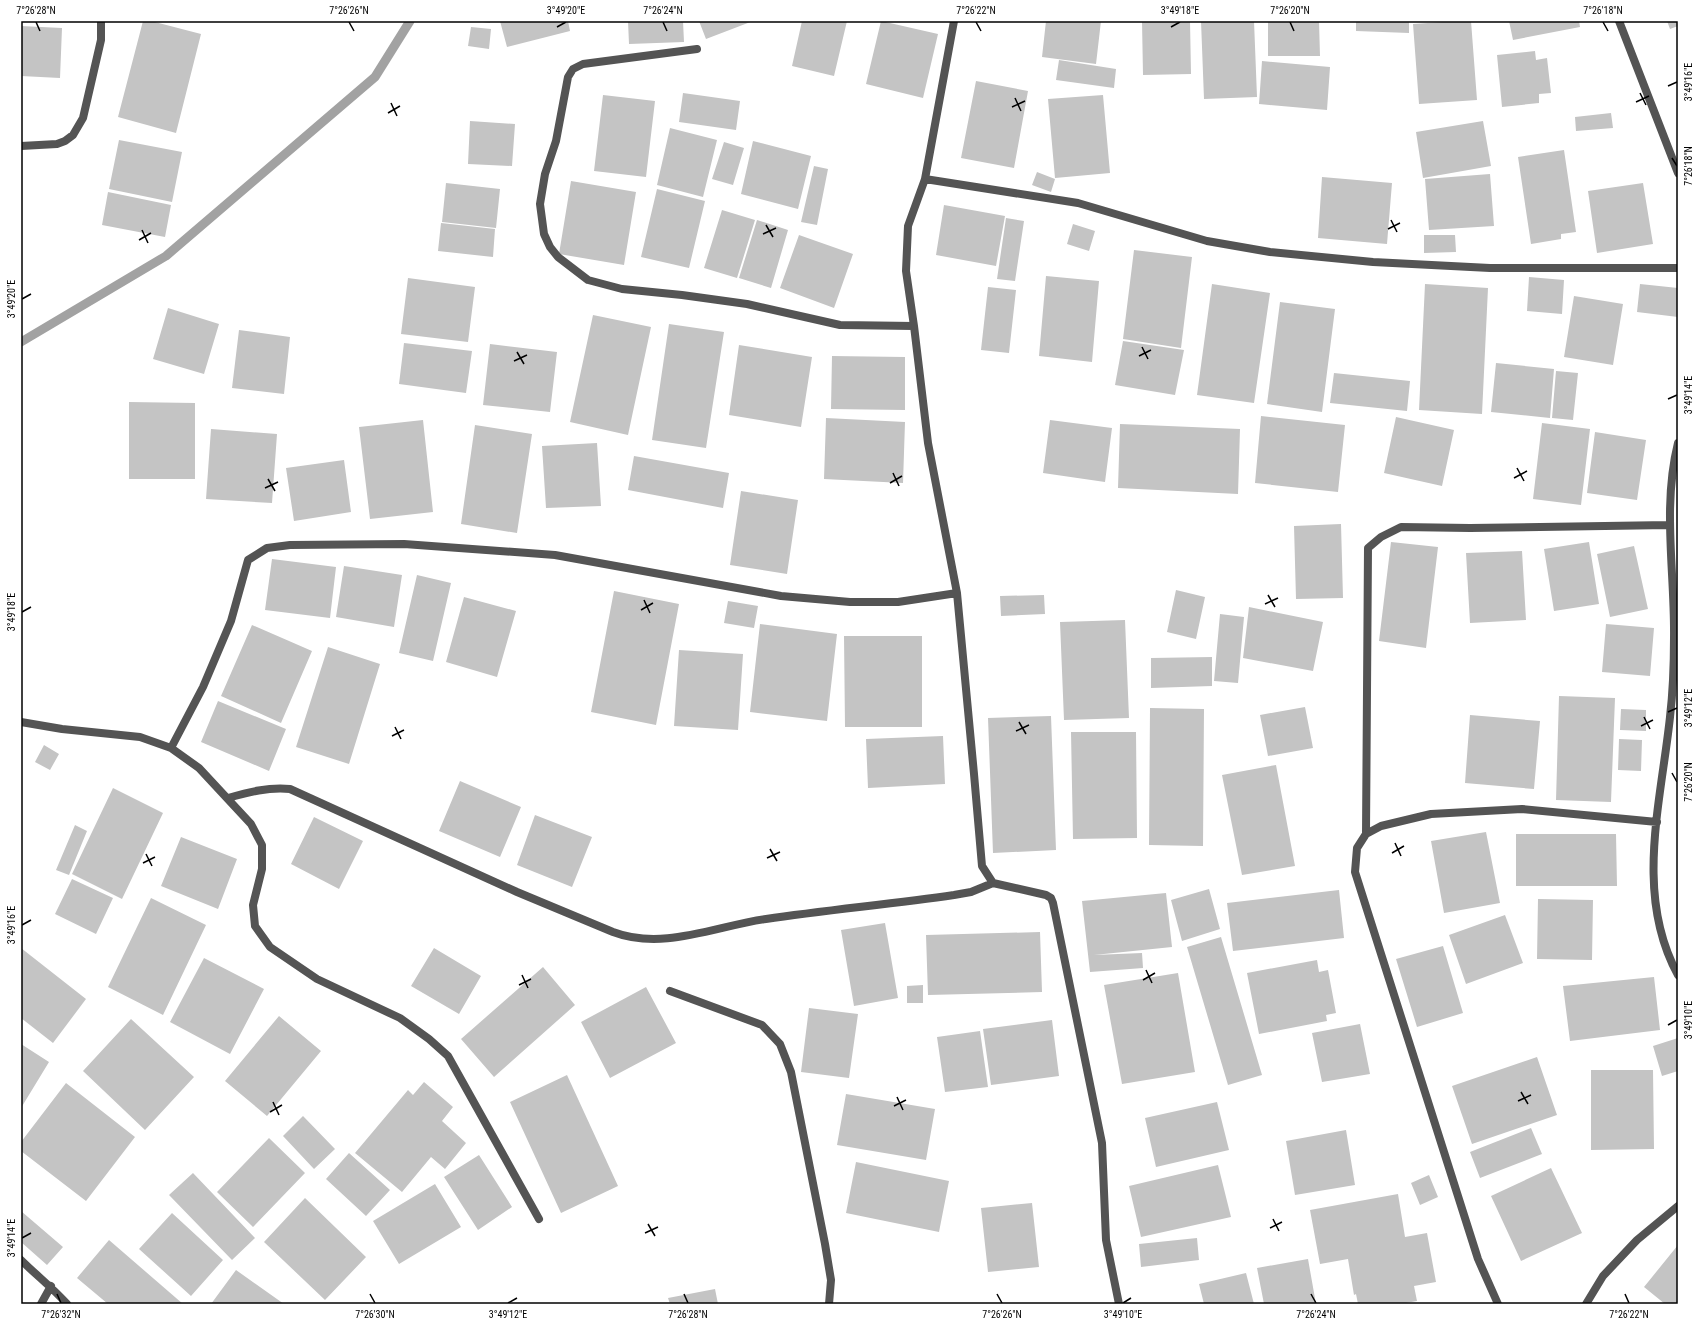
<svg xmlns="http://www.w3.org/2000/svg" width="1699" height="1325" viewBox="0 0 1699 1325" font-family="'Roboto Condensed',sans-serif">
<style>
.lines{fill:none;stroke-linecap:round;stroke-linejoin:round}
.stream{stroke:#a2a2a2;stroke-width:9}
.building{fill:#c4c4c4}
.minor{stroke:#545454;stroke-width:8}
.ticks{fill:none;stroke:#000;stroke-width:1.5}
.neatline{fill:none;stroke:#000;stroke-width:1.5}
.ticks-label{font-size:10px;text-anchor:middle;fill:#000}
</style>
<rect width="100%" height="100%" fill="#fff"/>
<g class="lines">
<path class="stream" d="M21,342L166,256L375,77L410,21"/>
</g>
<path class="building" d="M143,21H151L201,34L176,133L118,117Z
M474,21H490V23Z
M500,21H568L570,31L507,47Z
M628,21H683L684,42L629,44Z
M699,21H753L706,39Z
M802,21H847L834,76L792,66Z
M881,21L938,34L923,98L866,84Z
M1046,21H1101L1096,64L1042,57Z
M1142,21H1190L1191,74L1143,75Z
M1201,21H1254L1257,97L1204,99Z
M1268,21H1319L1320,56H1268Z
M1356,21H1409V33L1356,31Z
M1458,21H1471L1477,100L1419,104L1413,24Z
M1509,21H1579L1580,27L1513,40Z
M1667,21H1678V26L1670,29Z
M21,26L62,28L60,78L21,76Z
M471,27L491,29L489,49L468,46Z
M1535,51L1536,60L1547,58L1551,93L1539,94V103L1502,107L1497,55Z
M1059,60L1116,69L1114,88L1056,80Z
M1262,61L1330,67L1327,110L1259,104Z
M976,81L1028,91L1014,168L961,158Z
M683,93L740,101L736,130L679,122Z
M603,95L655,101L646,177L594,171Z
M1103,95L1110,173L1055,178L1048,99Z
M1611,113L1613,128L1576,131L1575,117Z
M470,121L515,124L512,166L468,164Z
M1483,121L1491,166L1423,178L1416,132Z
M670,128L717,140L703,197L657,185Z
M119,140L182,152L172,202L109,189Z
M753,141L811,156L798,209L741,194Z
M724,142L744,148L733,185L712,179Z
M1564,150L1576,232L1561,234V239L1531,244L1518,157Z
M814,166L828,169L817,225L801,222Z
M1037,172L1055,179L1051,192L1032,185Z
M1490,174L1494,226L1429,230L1425,179Z
M1322,177L1392,183L1387,244L1318,238Z
M571,181L636,192L624,265L559,254Z
M446,183L500,189L496,228L442,222Z
M1643,183L1653,244L1597,253L1588,191Z
M657,189L705,201L689,268L641,257Z
M108,192L171,205L165,237L102,225Z
M944,205L1005,216L996,266L936,255Z
M722,210L755,220L737,278L704,268Z
M1006,218L1024,221L1015,281L997,279Z
M757,220L788,230L771,288L739,278Z
M441,223L495,229L493,257L438,251Z
M1073,224L1095,231L1089,251L1067,244Z
M799,235L853,254L834,308L780,288Z
M1424,235H1455L1456,252L1424,253Z
M1134,250L1192,257L1181,348L1123,339Z
M1046,276L1099,281L1092,362L1039,356Z
M1529,277L1564,280L1562,314L1527,311Z
M408,278L475,287L468,342L401,334Z
M1212,284L1270,293L1254,403L1197,395Z
M1425,284L1488,288L1482,414L1419,410Z
M1640,284L1678,288V317L1637,312Z
M988,287L1016,290L1009,353L981,350Z
M1574,296L1623,304L1613,365L1564,357Z
M1280,302L1335,309L1322,412L1267,404Z
M168,308L219,324L204,374L153,359Z
M593,315L651,327L628,435L570,422Z
M669,324L724,332L706,448L652,440Z
M239,330L290,337L284,394L232,388Z
M1123,341L1184,350L1175,395L1115,385Z
M404,343L472,351L466,393L399,384Z
M490,344L557,352L550,412L483,405Z
M739,345L812,357L801,427L729,415Z
M832,356L905,357V410L831,409Z
M1496,363L1554,369L1550,418L1491,412Z
M1556,371L1578,373L1573,420L1552,418Z
M1334,373L1410,381L1407,411L1330,403Z
M129,402L195,403V479H129Z
M1261,416L1345,425L1338,492L1255,483Z
M1396,417L1454,430L1442,486L1384,473Z
M826,418L905,422L903,483L824,479Z
M423,420L433,512L370,519L359,427Z
M1050,420L1112,428L1105,482L1043,473Z
M1542,423L1590,429L1581,505L1533,499Z
M1120,424L1240,429L1238,494L1118,488Z
M475,425L532,434L517,533L461,524Z
M211,429L277,434L272,503L206,499Z
M1595,432L1646,440L1637,500L1587,493Z
M597,443L601,506L546,508L542,446Z
M634,456L729,473L723,508L628,490Z
M344,460L351,512L294,521L286,468Z
M741,491L798,500L787,574L730,565Z
M1341,524L1343,598L1296,599L1294,526Z
M1391,542L1438,547L1426,648L1379,641Z
M1589,542L1599,604L1554,611L1544,549Z
M1634,546L1648,609L1610,617L1597,554Z
M1522,551L1526,620L1470,623L1466,553Z
M272,559L336,567L330,618L265,610Z
M344,566L402,575L394,627L336,617Z
M417,575L451,583L433,661L399,653Z
M1176,590L1205,597L1196,639L1167,632Z
M614,591L679,604L656,725L591,712Z
M1044,595L1045,614L1001,616L1000,596Z
M464,597L516,611L497,677L446,662Z
M728,601L758,606L754,628L724,623Z
M1249,607L1323,622L1313,671L1243,658Z
M1220,614L1244,617L1238,683L1214,681Z
M1125,620L1129,718L1064,720L1060,622Z
M760,624L837,634L827,721L750,712Z
M1606,624L1654,628L1650,676L1602,672Z
M252,625L312,651L281,723L221,696Z
M844,636H922V727H845Z
M328,647L380,664L349,764L296,747Z
M679,650L743,654L738,730L674,726Z
M1212,657V686L1151,688V658Z
M1559,696L1615,698L1611,802L1556,800Z
M218,701L286,729L269,771L201,742Z
M1305,707L1313,748L1268,756L1260,715Z
M1150,708L1204,709L1203,846L1149,845Z
M1621,709L1646,710V731L1620,730Z
M1470,715L1540,721L1534,789L1465,783Z
M1051,716L1056,850L993,853L988,718Z
M1071,732H1136L1137,838L1073,839Z
M943,736L945,784L868,788L866,739Z
M1619,739L1642,740L1641,771L1618,770Z
M44,745L59,754L50,770L35,762Z
M1276,765L1295,866L1242,875L1222,775Z
M460,781L521,807L500,857L439,831Z
M113,788L163,813L122,899L72,874Z
M535,815L592,837L572,887L517,865Z
M314,817L363,841L339,889L291,864Z
M75,825L87,831L69,875L56,870Z
M1486,832L1500,903L1444,913L1431,841Z
M1516,834H1616L1617,886H1516Z
M181,837L237,859L218,909L161,886Z
M72,879L113,898L96,934L55,914Z
M1209,889L1220,929L1182,941L1171,900Z
M1339,890L1344,938L1233,951L1227,903Z
M1166,893L1172,947L1094,955L1142,953L1143,968L1090,972L1082,901Z
M151,898L206,925L163,1015L108,987Z
M1538,899L1593,900L1592,960L1537,959Z
M1505,915L1523,963L1466,984L1449,935Z
M885,923L898,998L854,1006L841,930Z
M1040,932L1042,992L928,995L926,935Z
M1221,937L1262,1075L1228,1085L1187,947Z
M1443,946L1463,1013L1417,1027L1396,959Z
M21,948L86,999L53,1043L21,1018Z
M434,948L481,976L459,1014L411,986Z
M204,958L264,989L230,1054L170,1022Z
M1317,960L1319,972L1328,970L1336,1013L1326,1015L1327,1021L1259,1034L1247,973Z
M543,967L575,1005L494,1077L461,1039Z
M1178,973L1195,1072L1122,1084L1104,985Z
M1654,977L1660,1030L1570,1041L1563,986Z
M923,985V1003H907V986Z
M646,987L676,1043L610,1078L581,1022Z
M809,1008L858,1014L849,1078L801,1072Z
M279,1016L321,1051L267,1116L225,1081Z
M131,1019L194,1077L145,1130L83,1071Z
M1052,1020L1059,1076L991,1085L983,1029Z
M1360,1024L1370,1074L1322,1082L1312,1033Z
M980,1031L988,1087L945,1092L937,1037Z
M1678,1038V1071L1662,1076L1653,1046Z
M21,1044L49,1062L21,1108Z
M1537,1057L1557,1115L1472,1144L1452,1086Z
M1591,1070H1653L1654,1149L1591,1150Z
M567,1075L618,1186L561,1213L510,1102Z
M424,1082L453,1107L442,1121L466,1143L445,1169L431,1157L402,1192L355,1153L408,1090L413,1095Z
M66,1083L135,1137L86,1201L21,1151V1142Z
M846,1094L935,1109L926,1160L837,1145Z
M1217,1102L1229,1150L1156,1167L1145,1118Z
M303,1116L335,1149L314,1169L283,1136Z
M1531,1128L1542,1154L1480,1178L1470,1152Z
M1346,1130L1355,1185L1295,1195L1286,1141Z
M269,1138L305,1173L253,1227L217,1192Z
M349,1153L390,1190L366,1216L326,1179Z
M479,1155L512,1207L478,1230L444,1177Z
M856,1162L949,1181L939,1232L846,1213Z
M1218,1165L1231,1217L1141,1237L1129,1186Z
M1551,1168L1582,1233L1521,1261L1491,1196Z
M193,1173L255,1238L232,1260L169,1195Z
M1429,1175L1438,1197L1420,1205L1411,1183Z
M435,1184L461,1227L399,1264L373,1221Z
M1398,1194L1405,1237L1427,1233L1436,1282L1414,1286L1417,1301L1400,1304H1358L1356,1294L1354,1295L1348,1259L1320,1264L1310,1210Z
M305,1198L366,1257L325,1300L264,1242Z
M1032,1203L1039,1267L988,1272L981,1208Z
M21,1211L63,1247L47,1265L21,1242Z
M172,1213L223,1260L191,1296L139,1249Z
M1197,1238L1199,1260L1141,1267L1139,1244Z
M109,1240L183,1304H108L77,1278Z
M1678,1245V1304H1665L1644,1287Z
M1308,1259L1316,1304H1264L1257,1268Z
M236,1270L284,1304H211Z
M1246,1273L1254,1304H1204L1199,1284Z
M715,1289L718,1304H670L668,1298Z"/>
<g class="lines">
<path class="minor" d="M954,21L925,179L908,226L906,271L914,326L928,443L957,593L974,774L982,866L993,883L1046,895L1051,898L1053,903L1102,1143L1106,1240L1119,1304
M1619,21L1678,173
M697,49L583,64L573,69L568,77L556,141L545,174L540,204L544,234L550,247L558,257L588,280L622,289L682,295L747,304L840,325L914,326
M21,146L57,144L65,141L73,135L83,118L101,40V21
M925,179L1078,203L1207,241L1270,252L1373,262L1490,268H1678
M1678,443C1662,507 1675,573 1674,638C1674,664 1673,691 1670,717C1661,802 1634,895 1678,975
M21,722L62,729L140,737L171,748L199,768L251,824L262,845V869L253,905L255,926L270,947L317,979L400,1018L429,1039L448,1056L539,1219
M171,748L203,687L231,621L248,560L267,548L290,545L404,544L555,555L781,596L850,602H898L957,593
M228,798C249,792 268,787 290,789L517,892L613,932C663,951 716,926 766,919C828,910 891,904 954,895L971,892L993,883
M1366,834L1368,548L1381,537L1401,527L1470,528L1669,525
M670,991L762,1025L780,1044L791,1072L825,1244L831,1280L829,1304
M21,1260C36,1275 53,1288 67,1304
M41,1304L51,1286
M1498,1304L1478,1259L1355,872L1357,848L1366,834L1381,826L1431,814L1522,809L1657,822
M1586,1304L1603,1276L1637,1240L1678,1206"/>
</g>
<path class="ticks" d="M36,22L40,31M349,22L354,31M663,22L667,31M976,22L981,31M1290,22L1294,31M1603,22L1608,31M557,27L566,22M1171,27L1180,22M1668,86L1677,82M1640,93L1646,105M1015,98L1021,111M1636,102L1649,96M391,103L397,116M1012,107L1025,101M388,113L400,106M1672,158L1677,166M1391,220L1397,232M766,225L773,237M1388,229L1400,223M142,230L148,243M763,234L776,228M139,240L151,233M22,299L31,294M1142,347L1148,359M517,352L524,364M1139,356L1151,350M514,361L527,355M1668,399L1677,395M1517,468L1524,481M893,473L899,486M1514,478L1527,471M268,479L275,491M890,483L902,476M265,488L278,482M1268,595L1275,607M644,600L650,613M1265,604L1278,598M641,610L653,603M22,612L31,607M1668,712L1677,708M1644,717L1650,729M1019,722L1026,734M1641,726L1653,720M395,727L401,739M1016,731L1029,725M392,736L404,730M1672,773L1677,782M1395,843L1401,856M770,849L777,861M1392,853L1404,846M146,854L152,866M767,858L780,852M143,863L155,857M22,925L31,920M1146,970L1152,983M522,975L528,988M1143,980L1155,973M519,985L531,979M1668,1025L1677,1020M1521,1092L1528,1104M897,1097L903,1110M1518,1101L1531,1095M273,1102L279,1115M894,1106L906,1100M270,1112L282,1105M1273,1219L1279,1231M648,1224L655,1236M1270,1228L1282,1222M645,1233L658,1227M22,1238L31,1233M57,1294L61,1303M370,1294L375,1303M684,1294L688,1303M997,1294L1002,1303M1311,1294L1316,1303M1625,1294L1629,1303M508,1303L517,1298M1123,1303L1131,1298"/>
<rect width="1699" height="1325" fill="none" stroke="#ffffff" stroke-width="44"/>
<rect x="22" y="22" width="1655" height="1281" class="neatline"/>
<g class="ticks-label">
<text x="36" y="14">7°26'28"N</text>
<text x="349" y="14">7°26'26"N</text>
<text x="566" y="14">3°49'20"E</text>
<text x="663" y="14">7°26'24"N</text>
<text x="976" y="14">7°26'22"N</text>
<text x="1180" y="14">3°49'18"E</text>
<text x="1290" y="14">7°26'20"N</text>
<text x="1603" y="14">7°26'18"N</text>
<text transform="translate(1688 82) rotate(-90)" y="4">3°49'16"E</text>
<text transform="translate(1688 166) rotate(-90)" y="4">7°26'18"N</text>
<text transform="translate(11 299) rotate(-90)" y="4">3°49'20"E</text>
<text transform="translate(1688 395) rotate(-90)" y="4">3°49'14"E</text>
<text transform="translate(11 612) rotate(-90)" y="4">3°49'18"E</text>
<text transform="translate(1688 708) rotate(-90)" y="4">3°49'12"E</text>
<text transform="translate(1688 782) rotate(-90)" y="4">7°26'20"N</text>
<text transform="translate(11 925) rotate(-90)" y="4">3°49'16"E</text>
<text transform="translate(1688 1020) rotate(-90)" y="4">3°49'10"E</text>
<text transform="translate(11 1238) rotate(-90)" y="4">3°49'14"E</text>
<text x="61" y="1318">7°26'32"N</text>
<text x="375" y="1318">7°26'30"N</text>
<text x="508" y="1318">3°49'12"E</text>
<text x="688" y="1318">7°26'28"N</text>
<text x="1002" y="1318">7°26'26"N</text>
<text x="1123" y="1318">3°49'10"E</text>
<text x="1316" y="1318">7°26'24"N</text>
<text x="1629" y="1318">7°26'22"N</text>
</g>
</svg>
